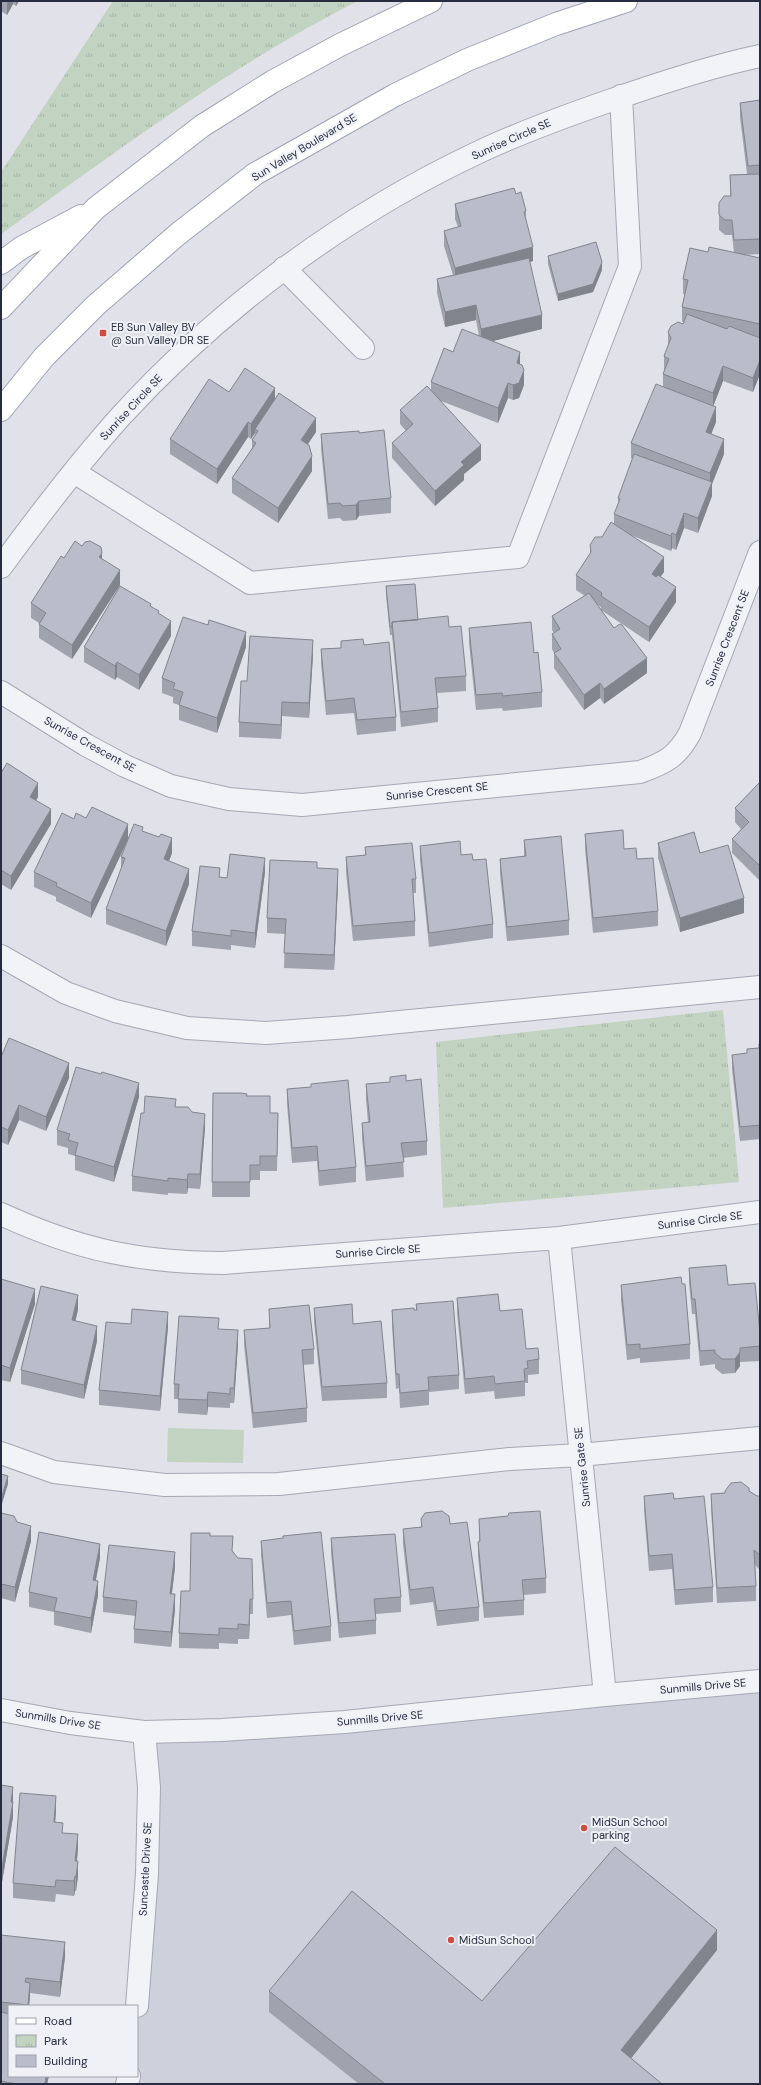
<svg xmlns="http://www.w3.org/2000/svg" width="761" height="2085" viewBox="0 0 761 2085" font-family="'DM Sans',sans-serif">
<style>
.built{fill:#ced0db}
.grass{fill:#c2d3c1}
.park{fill:url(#park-tufts)}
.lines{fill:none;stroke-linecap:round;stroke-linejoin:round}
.minor-casing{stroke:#a5a7b3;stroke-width:24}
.major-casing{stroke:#9fa3b5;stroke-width:24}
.minor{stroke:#f2f3f7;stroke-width:22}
.major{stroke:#fff;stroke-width:22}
.wall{fill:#a0a2ad;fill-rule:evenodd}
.shaded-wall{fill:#82848d}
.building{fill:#babcc9;stroke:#82848d}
.poi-dot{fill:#cf4b44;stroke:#eff1f6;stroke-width:1.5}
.labels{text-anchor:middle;stroke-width:4;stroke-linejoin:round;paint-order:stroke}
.street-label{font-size:11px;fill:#282c40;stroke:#eff1f6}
.poi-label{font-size:11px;fill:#282c40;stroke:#eff1f6;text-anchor:start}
</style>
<defs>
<pattern id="park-tufts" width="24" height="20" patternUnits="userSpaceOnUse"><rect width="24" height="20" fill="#c2d3c1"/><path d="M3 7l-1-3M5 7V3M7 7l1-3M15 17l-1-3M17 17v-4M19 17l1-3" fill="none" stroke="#a7b5a7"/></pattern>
</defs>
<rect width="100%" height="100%" fill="#e0e1e9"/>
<path class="built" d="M760,1681V2084H127L137,2076V2006L144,1732Z"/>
<path class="grass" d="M168,1428L244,1430L243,1463L167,1462Z"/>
<path class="park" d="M113,1H358C231,65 117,151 1,234V172Z
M723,1010L739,1182L443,1208L436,1042Z"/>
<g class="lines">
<defs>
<path id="minor" d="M284,268L363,348
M74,472L250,583L518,557L630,266L621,96
M1,567C39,515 78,464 121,416C222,306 345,215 479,152C521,132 563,117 606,102C657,84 708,67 760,56
M1,692L86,745L125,766L171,786L229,799L302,805L640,772C665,763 677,757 690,733L760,552
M1,956L66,993L115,1011L187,1028L266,1033L348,1027L760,987
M1,1214C79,1250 137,1262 223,1263L559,1238L760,1212
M559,1238L605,1695
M1,1453L54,1472L165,1485L279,1484L510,1459L580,1455L760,1438
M1,1710L70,1723L144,1732L222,1730L345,1722L605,1695L760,1681
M137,2006L147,1874L149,1787L144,1732
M127,2084L129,2076"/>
<path id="major" d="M1,263L21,248L81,216
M1,308L96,208L202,126L272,82L340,45L431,1
M1,410L44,357L96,305L178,234L255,174L395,95L467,60L556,24L626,1"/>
</defs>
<use href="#minor" class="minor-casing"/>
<use href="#major" class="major-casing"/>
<use href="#minor" class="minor"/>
<use href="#major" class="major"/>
</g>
<path class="wall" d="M1,1H19L16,6L13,4L7,15L1,11Z
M760,100V254L743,255L760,258V374L753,392L723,381L713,406L716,422L711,434L724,454L712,484V496L698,533L684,528L676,550L672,548L671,551L633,536L664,572L660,577L676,602L649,642L601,610L647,673L604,704L600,698L584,710L554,668V653L552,649V634L554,633L552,630V616L585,596L576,590V575L590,554V545L602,537L614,524V514L618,505V498L633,459L631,458V443L663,387V374L664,372V356L668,345V332L683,324L684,322H682V307L685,294H683V279L708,252L734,253L732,235H725L719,230V203L730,196V175L747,174L740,117V103ZM596,604L601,607V610Z
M516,194L526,211V221L533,261L530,262L542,329L493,341L520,364L524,385L519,398L513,400L508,398L498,423L441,401L481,460L464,474V480L435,506L392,458V443L406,431L400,424V410L431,389V382L453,352L479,336L476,320L445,327L437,293V279L453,275L444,246V231L458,227L455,219V204Z
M548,256L602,270L593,292L558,301L548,264Z
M229,392L275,399L316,432L308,444L312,471L278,523L232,493V478L252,448V440L255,435V433L251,439L248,437L217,484L170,454V439Z
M359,433L391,498V513L359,516L356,520L343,521L340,518L328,519L321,449V434Z
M64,558L102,559L120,585L72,659L39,638V623L31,618V603Z
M386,586L418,620L449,627L466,676V691L437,693L438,708V722L401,727L392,635H390L386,594Z
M151,606L159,614L171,636L139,690L117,677L115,680L84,662V647Z
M469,628L534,653L542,692V707L503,711L502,708L476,710L469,643Z
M341,641L364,645L396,717V731L357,735L354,713L326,715L321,664V649L341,648Z
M246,647L217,733L179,720V705L173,703V697L162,693V678Z
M313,655L309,718L282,716L281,739L239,737V722L247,681Z
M1,758L2,772L38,797L36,800L51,824L11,890L1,884Z
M760,782V881L732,853V839L741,829L735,822V808Z
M74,819L128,838L143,831L172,853L169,861L189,884L166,946L106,924V909L121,870V857L127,842L91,918L56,901V897L34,887V872Z
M585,834L624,849L637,859L658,911V926L593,933L585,849Z
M524,840L569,920V935L507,941L500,874V859L524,856Z
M658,843L700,853L744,913L680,932L658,858Z
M420,846L461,855L473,860L493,924V938L429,947L420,860Z
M365,847L416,879V893H413L415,921V936L353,941L346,872V857L365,855Z
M317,868L338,884L334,970L284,968L285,934L267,933V918Z
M265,872L255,948L231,945V950L192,946V931L220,877L227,878Z
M759,1044H760V1139L740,1141L732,1069V1055L747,1053V1049L759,1048Z
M1,1057L69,1078L46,1131L19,1120L8,1145L1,1142Z
M390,1077L406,1081L427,1141V1155L403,1158L404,1177L366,1181L362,1138V1123H368L366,1099V1084L390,1082Z
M287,1089L356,1167V1182L319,1186L317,1161L292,1163L287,1104Z
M213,1093L247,1096L270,1113H278L277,1171H260V1180H250V1197H212Z
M139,1097L114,1182L75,1170V1156L68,1154V1148L57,1145V1130Z
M176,1107L205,1128L200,1189L188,1188L187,1194L168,1193V1195L132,1191V1176L144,1113Z
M689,1268L728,1285L760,1333V1361L740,1362V1366L735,1373L722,1374L715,1368V1364L700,1366L695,1314H692L689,1283Z
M1,1279L35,1304L10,1382L1,1380Z
M682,1284L690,1344V1359L640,1363V1358L627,1360L621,1300V1285Z
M457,1298L500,1311L526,1349L539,1359V1374L528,1375V1383H525V1396L495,1399L494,1391L465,1394L457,1313Z
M416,1304L459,1375V1389L429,1392V1405L400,1408L399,1388L396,1389L392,1325V1310H416Z
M314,1308L353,1324L387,1383V1398L322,1401L314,1322Z
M269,1309L314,1349V1364L303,1365L307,1408V1422L253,1428L244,1345V1330L269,1328Z
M78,1310L75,1321L97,1341L84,1399L21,1384V1370Z
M131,1324L168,1327L160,1411L99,1405V1390Z
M219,1329L238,1344L234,1403H230V1408L208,1407L207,1415L178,1413V1399H174V1384Z
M749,1491L757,1496H760V1570L755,1565L756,1586V1601L717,1603L711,1509V1494Z
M644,1496L674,1499L713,1587V1602L675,1605L672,1569L649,1571L644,1510Z
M1,1513L17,1522L31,1541L15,1602L1,1598Z
M421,1519L450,1524L479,1607V1621L437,1626L433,1602L410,1605L403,1544V1529L421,1527Z
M479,1519L546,1578V1593L524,1595V1615L484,1618L478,1556V1542L479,1541Z
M210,1536L233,1551L253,1599V1614H250L249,1639H238V1644L219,1643V1649L179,1648V1633L190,1591Z
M331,1538L401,1597V1612L376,1614V1634L339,1638L331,1553Z
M261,1541L331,1626V1641L294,1645L291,1615L267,1618L261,1555Z
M100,1558L96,1580L98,1595L91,1633L54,1625V1612L29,1607V1592Z
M175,1567L172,1594L175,1609L171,1647L134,1643V1629L136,1616L103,1612V1597Z
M1,1785L13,1802V1817L2,1882H1Z
M56,1811L55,1823L63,1833L78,1849L77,1861L78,1876L76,1891H75L74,1896L56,1894L55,1902L13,1898V1883Z
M1,1935L65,1957L60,1997L30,1993L29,2006H9V2076H49L47,2084H1Z
M717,1950L631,2058L662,2084H359L269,2012V1991L482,2001Z"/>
<path class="shaded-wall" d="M7,1H13V4L7,15Z
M16,1H19L16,6Z
M533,247V261L455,283V268Z
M602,262V270L593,292L558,301V294Z
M476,305V320L445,327V312Z
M542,315V329L481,344V329Z
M520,352V367L517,363Z
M760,360V374L753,392V378Z
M723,366V381L713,407V393Z
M524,370V385L519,398L513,400V385Z
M508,383V398L498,423V408Z
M275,388V403L255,429V433L251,439V424Z
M716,407V422L706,447V432Z
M316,418V432L301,454V440Z
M248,422V437L217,484V469Z
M724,439V454L712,484V496L698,533V518L710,486V473Z
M481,445V460L464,474V480L435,506V491L461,462Z
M312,456V471L278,523V508Z
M359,501V516L356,520V505Z
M684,513V528L676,550V535Z
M672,533V548L671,551V536Z
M102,553V567L99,557Z
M664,557V572L652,589V574Z
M120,570V585L72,659V645Z
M676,587V602L649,642V627Z
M171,621V636L139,690V675Z
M246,632V647L217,733V718Z
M313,640V655L309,718V703Z
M647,658V673L604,704V689Z
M117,662V677L115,680V666Z
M600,683V698L584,710V695Z
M282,702V716L281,739V725Z
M2,758V773L1,774V759Z
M38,783V797L30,811V797Z
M51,809V824L11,890V876Z
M128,824V839L91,918V903Z
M172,838V853L164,874V859Z
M265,858V872L255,948V933Z
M189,869V884L166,946V931Z
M338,869V884L334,970V955Z
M744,898V913L680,932V918Z
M69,1063V1078L46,1131V1117Z
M139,1083V1097L114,1182V1167Z
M19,1105V1120L8,1145V1130Z
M205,1114V1128L200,1189V1174Z
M188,1174V1188L187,1194V1180Z
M35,1289V1304L10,1382V1368Z
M78,1295V1310L72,1335V1320Z
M168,1312V1327L160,1411V1396Z
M97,1326V1341L84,1399V1385Z
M238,1330V1344L234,1403V1388Z
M740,1352V1366L735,1373V1359Z
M208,1392V1407L207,1415V1400Z
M8,1476V1484L1,1507V1499Z
M31,1526V1541L15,1602V1587Z
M100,1544V1558L93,1594V1580Z
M175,1552V1567L170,1608V1594Z
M98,1581V1595L91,1633V1618Z
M175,1594V1609L171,1647V1632Z
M250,1599V1614L249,1639V1625Z
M13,1787V1817L2,1882V1867L11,1802Z
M56,1796V1811L54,1837V1822Z
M78,1834V1849L75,1875V1861Z
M78,1861V1876L76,1891V1877Z
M75,1876V1891L74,1896V1881Z
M717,1930V1950L621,2071V2050Z
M65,1942V1957L60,1997V1982Z
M30,1983V1997L29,2006H28Z
M46,2076H49L47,2084H45Z"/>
<path class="building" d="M760,100V165L748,166L740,103Z
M760,174V239L734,240L732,220H725L719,215V203L724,196H731L730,175Z
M514,188L516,194L521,192L526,211L524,212L533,247L455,268L444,231L461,226L455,204Z
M596,242L602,262L593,284L558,294L548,256Z
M709,247L760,258V324L682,307L688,280L683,279L690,248L708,252Z
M529,258L542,315L481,329L476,305L445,312L437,279Z
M687,314L727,329L729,326L760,338V360L753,378L723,366L713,393L663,374L669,359L664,356L671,338L668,332L671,326L678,322L683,324Z
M462,329L520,352L517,363L522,365L524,370L519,383L513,385L508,383L498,408L431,382L444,348L453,352Z
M245,368L275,388L251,424L248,422L217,469L170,439L209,379L229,392Z
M656,384L716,407L706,432L724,439L710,473L631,443Z
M427,386L481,445L461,462L464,465L435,491L392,443L413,424L400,410Z
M279,393L316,418L301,440L309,445L312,456L278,508L232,478L256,443L252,440L258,431L255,429Z
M384,430L391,498L359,501L356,505L343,506L340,503L328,504L321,434L359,431V433Z
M634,454L712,482L698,518L684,513L676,535L672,533L671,536L614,514L620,499L618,498Z
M611,522L664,557L652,574L656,577L658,575L676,587L649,627L601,596L602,593L576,575L591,552L590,545L595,537H602Z
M75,541L82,546L85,542L90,541L101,547L102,553L99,557L120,570L72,645L39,624L46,613L31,603L61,556L64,558Z
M415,584L418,620L392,622V627H390L386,586Z
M120,586L151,604L150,606L159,611L158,613L171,621L139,675L117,662L115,666L84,647Z
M589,593L614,628L620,624L622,625L647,658L604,689L600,683L584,695L554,653L561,649L552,634L560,629L552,616Z
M448,616L449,627L461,626L466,676L435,678L438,708L401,712L392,622Z
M183,617L208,625L209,620L246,632L217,718L179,705L183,692L173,689L175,683L162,678Z
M531,622L534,653L538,652L542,692L503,696L502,693L476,695L469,628Z
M250,636L313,640L309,703L282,702L281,725L239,722L241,681H247Z
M363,639L364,645L389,642L396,717L357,720L354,698L326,701L321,649L341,648V641Z
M7,763L38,783L30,797L51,809L11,876L1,870V773Z
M760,782V866L732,839L749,822L735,808Z
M92,807L128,824L91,903L56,886L57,883L34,872L62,813L74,819L76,813L86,818Z
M134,824L143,827L142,831L159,837L161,834L172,838L164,859L189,869L166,931L106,909L125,858L121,857Z
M623,830L624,849L636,848L637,859L653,858L658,911L593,918L585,834Z
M694,832L700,853L728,845L744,898L680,918L658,843Z
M561,836L569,920L507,927L500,859L526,856L524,840Z
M460,841L461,855L472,854L473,860L486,859L493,924L429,933L420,846Z
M412,843L416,879H412L415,921L353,926L346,857L366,855L365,847Z
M230,854L265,858L255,933L231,930V936L192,931L200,866L220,868L219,877L227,878Z
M270,860L317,862V868L338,869L334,955L284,953L286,919L267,918Z
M9,1038L69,1063L46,1117L19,1105L8,1130L1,1127V1057Z
M759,1044H760V1125L740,1127L732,1055L747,1053V1049L759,1048Z
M76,1067L101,1074L102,1072L139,1083L114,1167L75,1155L78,1143L68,1140L70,1134L57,1130Z
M406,1075V1081L421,1079L427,1141L401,1143L404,1162L366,1166L362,1123L370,1122L366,1084L390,1082V1077Z
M348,1080L356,1167L319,1171L317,1146L292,1148L287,1089L311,1087V1084Z
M213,1093H241L247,1094L246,1096H270V1113H278L277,1156H260V1165H250V1182H212Z
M145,1096L176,1099L175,1107H188L192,1112L205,1114L200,1174H188L187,1180L168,1178V1181L132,1176L141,1113H144Z
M726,1265L728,1285L755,1283L760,1333V1346L740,1348V1352L735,1359H722L715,1353V1350L700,1351L695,1299H692L689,1268Z
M681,1277L682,1284H685L690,1344L640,1349V1344L627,1345L621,1285Z
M1,1279L35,1289L10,1368L1,1365Z
M41,1286L78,1295L72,1320L97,1326L84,1385L21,1370Z
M498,1294L500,1311L522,1309L526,1349L538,1348L539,1359L527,1361L528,1368L524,1369L525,1381L495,1384L494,1376L465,1379L457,1298Z
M453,1301L459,1375L428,1377L429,1390L400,1393L399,1374H396L392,1310L414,1308V1310H417L416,1304Z
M352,1304L353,1324L381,1321L387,1383L322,1387L314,1308Z
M309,1305L314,1349L302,1350L307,1408L253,1413L244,1330L270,1328L269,1309Z
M132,1309L168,1312L160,1396L99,1390L106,1322L131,1324Z
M179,1316L219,1318L218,1329L238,1330L234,1388H230V1394L208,1392L207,1400L178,1399L179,1384H174Z
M1,1474L8,1476L1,1499Z
M741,1482L749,1488V1491L757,1496H760V1555L754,1550L756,1586L717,1588L711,1494L725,1493V1491L731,1483Z
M673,1493L674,1499L704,1496L713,1587L675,1590L672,1554L649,1556L644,1496Z
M442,1511L449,1516L450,1524L467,1522L479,1607L437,1611L433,1587L410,1590L403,1529L422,1527L421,1519L425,1513Z
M540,1511L546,1578L522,1580L524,1600L484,1603L478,1542L480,1541L479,1519L508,1516L509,1513Z
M1,1513L14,1516L17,1522L31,1526L15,1587L1,1584Z
M39,1532L100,1544L93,1580L98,1581L91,1618L54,1611L57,1598L29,1592Z
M321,1532L331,1626L294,1631L291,1601L267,1603L261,1541L283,1538V1536Z
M191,1533H210V1536H233L232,1551L238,1558L252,1559L253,1599H250L249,1625L238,1624V1629L219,1628V1635L179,1633L181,1591H190Z
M395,1534L401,1597L374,1599L376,1620L339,1623L331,1538Z
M109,1545L175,1552L170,1594H175L171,1632L134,1629L137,1601L103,1597Z
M1,1785L13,1787L11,1802H13L2,1867H1Z
M20,1793L56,1796L54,1822L63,1823L62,1833L78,1834L75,1861H78L76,1877L75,1876L74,1881L56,1880L55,1887L13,1883Z
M615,1847L717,1930L621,2050L662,2084H385L269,1991L352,1891L482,2001Z
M1,1935L65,1942L60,1982L26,1978L25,1982L30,1983L28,2005L1,2002Z
M1,2012L9,2014V2076H46L45,2084H17L1,2081Z"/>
<g class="poi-dot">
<rect x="99" y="329" width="8" height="8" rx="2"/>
<circle cx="584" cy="1828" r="4"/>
<circle cx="451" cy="1940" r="4"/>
</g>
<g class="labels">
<g class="street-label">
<text transform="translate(511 139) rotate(-24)" y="4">Sunrise Circle SE</text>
<text transform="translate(304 147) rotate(-31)" y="4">Sun Valley Boulevard SE</text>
<text transform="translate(131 407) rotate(-47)" y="4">Sunrise Circle SE</text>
<text transform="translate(727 638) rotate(-69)" y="4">Sunrise Crescent SE</text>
<text transform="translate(90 744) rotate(29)" y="4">Sunrise Crescent SE</text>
<text transform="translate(437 791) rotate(-6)" y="4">Sunrise Crescent SE</text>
<text transform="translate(700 1220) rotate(-7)" y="4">Sunrise Circle SE</text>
<text transform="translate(378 1251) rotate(-4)" y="4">Sunrise Circle SE</text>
<text transform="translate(582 1467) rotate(-96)" y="4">Sunrise Gate SE</text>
<text transform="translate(703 1686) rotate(-5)" y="4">Sunmills Drive SE</text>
<text transform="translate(380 1718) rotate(-5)" y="4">Sunmills Drive SE</text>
<text transform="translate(58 1719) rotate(9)" y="4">Sunmills Drive SE</text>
<text transform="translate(145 1869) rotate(-87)" y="4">Suncastle Drive SE</text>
</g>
<g class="poi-label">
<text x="111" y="331">EB Sun Valley BV<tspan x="111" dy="13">@ Sun Valley DR SE</tspan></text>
<text x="592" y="1826">MidSun School<tspan x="592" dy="13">parking</tspan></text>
<text x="459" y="1944">MidSun School</text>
</g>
</g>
<rect width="761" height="2085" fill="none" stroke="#282c40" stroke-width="4"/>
<rect x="8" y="2005" width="130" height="72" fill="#eff1f6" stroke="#9fa2ad"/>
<rect x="16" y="2018" width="20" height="6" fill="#ffffff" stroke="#9fa2ad"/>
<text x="44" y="2025" font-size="12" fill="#282c40">Road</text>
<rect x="16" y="2035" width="20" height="12" fill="url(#park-tufts)" stroke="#9fa2ad"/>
<text x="44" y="2045" font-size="12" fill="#282c40">Park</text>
<rect x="16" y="2055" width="20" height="12" fill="#babcc9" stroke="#9fa2ad"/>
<text x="44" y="2065" font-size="12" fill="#282c40">Building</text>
</svg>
